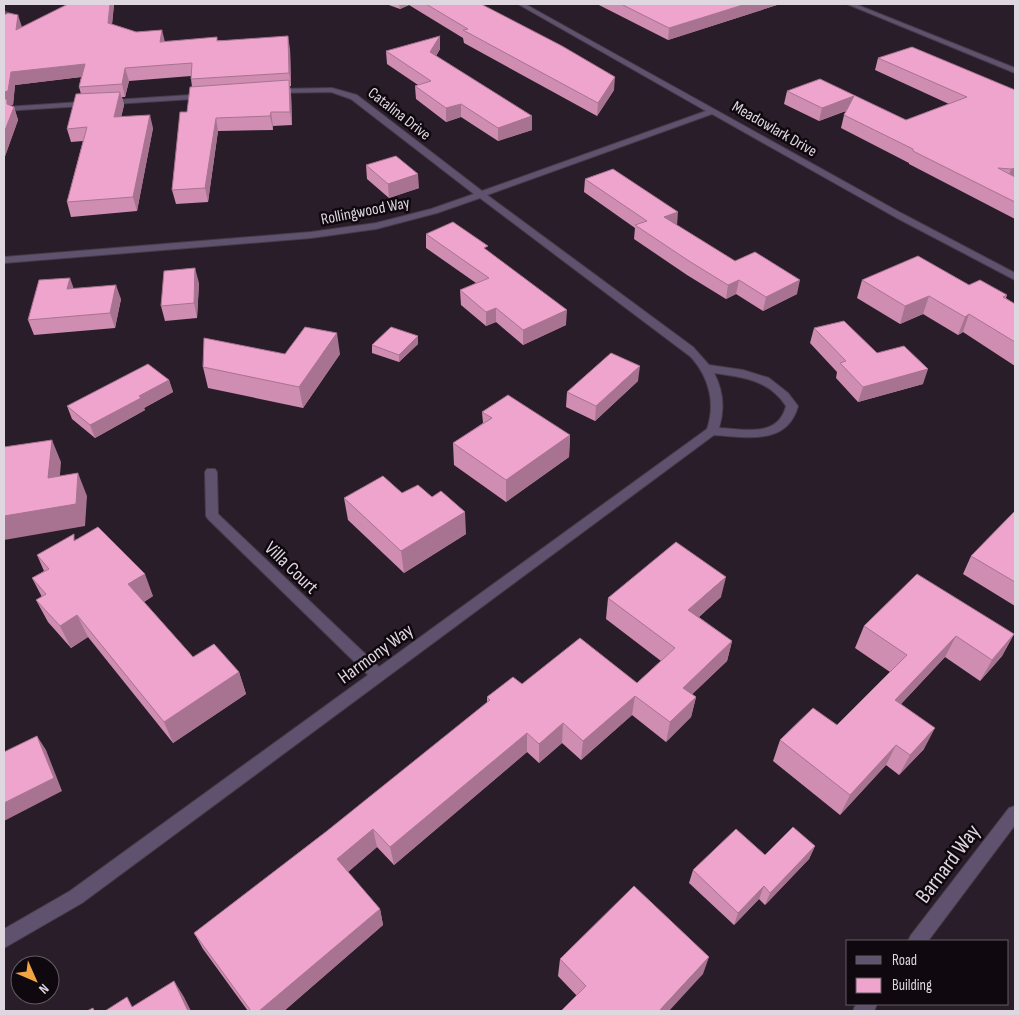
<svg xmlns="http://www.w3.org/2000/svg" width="1019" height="1015" viewBox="0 0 1019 1015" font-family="'Sofia Sans Condensed',sans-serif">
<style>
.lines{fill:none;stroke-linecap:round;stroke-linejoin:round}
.street-casing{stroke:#473b47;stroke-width:2}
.street{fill:#5e526e;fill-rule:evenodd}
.wall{fill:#ce8db1}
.shaded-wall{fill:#a77390}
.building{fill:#efa4ce;stroke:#a77390}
.labels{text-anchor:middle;stroke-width:5;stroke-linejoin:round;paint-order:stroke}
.far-street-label{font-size:16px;fill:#dfd7e0;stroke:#0f090f}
.street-label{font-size:19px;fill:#dfd7e0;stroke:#0f090f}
.near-street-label{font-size:22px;fill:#dfd7e0;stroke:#0f090f}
</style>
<rect width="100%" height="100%" fill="#2a1d2a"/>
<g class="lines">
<defs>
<path id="street" d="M518,4H525L901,213L1015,273V280L895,217L712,114L487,195L693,347L709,365L743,370L769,378L788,393L798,406C787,446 747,437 714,435L82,903L4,948V929L70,891L368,675L208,519L206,516L205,472L207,469H215L217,472L218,514L379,667L707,429C716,403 709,377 691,357L480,198L437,213L376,229L311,238L4,263V257L311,232L376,223L431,209L474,194L351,99L331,92L273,93L272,91L276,89L332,88L357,95L482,191L706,111ZM714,373C743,377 769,380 786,406C778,438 745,429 719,428C725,409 723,390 714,373Z
M847,4H855L1015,68V73Z
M4,11L16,16L17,20L4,28V23L11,18L4,15Z
M206,94H209V98L4,111V107Z
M1015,806V825L928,941H908L911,935L1009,808Z
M856,1004H877L874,1011H853Z"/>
</defs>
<use href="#street" class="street-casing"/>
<use href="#street" class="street"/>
</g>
<path class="wall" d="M114,4L112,24L165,41L217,40L290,49L291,86H290L291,94L292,125L273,126V130L218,131L208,202L176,204L172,190L192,87L191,79V76L129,81L125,97H122L124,105L121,117L153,128L137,211L71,217L67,202L83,141L71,142L67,129L81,94L79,87L81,77L15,85L13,105H9L14,107L18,120L4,159V15L22,27Z
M386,4H481L614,90L597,116L464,43L463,38L409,5L400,9Z
M597,4H780L668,40Z
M440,49L436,56L532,130L498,141L461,117L446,122L416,99L415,86L418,85L387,64L386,51Z
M878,58L1015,90V219L909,164V163L841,128L844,115L846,111L819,121L784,104L787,91L906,120L949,104L875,70Z
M366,165L419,188L389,198L367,179Z
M585,179L677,225L735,261L797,294L763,311L736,294L726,299L687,275L634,239L635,228L584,192Z
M426,234L488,251L566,325L523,345L496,322L486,326L461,305L460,290L476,283L426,248Z
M862,280L969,285L1007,295L1006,298L1015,304V366L963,332L958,335L923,314L900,324L857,298Z
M199,283L197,318L165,321L161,306Z
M74,288L121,299L115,328L34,335L28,320Z
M814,328L877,353L923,384L858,402L836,378L837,372L810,343Z
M418,336V344L399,362L372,353V345Z
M285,354H340L303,408L208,388L203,367Z
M169,380L173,392L144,408L145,410L95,438L72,419L67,406Z
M638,381L595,421L566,407L567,392Z
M482,412L570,435L569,457L506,502L454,465L453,443L483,423Z
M402,493L466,534L404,573L348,520L344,498Z
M1015,511V606L963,574L971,556Z
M77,539L153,596L144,602L193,657L239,672L246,694L173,743L88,637L71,648L48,622L36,600L42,597L32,578L44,571L37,555Z
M721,597L699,617L732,641L727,661L692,694L696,697L691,717L666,742L632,715L581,760L562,743L539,763L527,752L394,865L377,847L348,872L380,909L383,925L284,1011H248L203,949L194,933L327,831L487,703V697L522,684L637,683L661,661L606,619L608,598Z
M864,626L1014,634L1002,656L980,681L945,657L901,704L924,749L899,775L886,765L840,815L773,761L780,740L837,725L890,672L855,648Z
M815,846L809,859L765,905L759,899L734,925L689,883L693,870L765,855Z
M560,959L703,974L577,996L558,976Z"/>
<path class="shaded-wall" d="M110,4H114L111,35L108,23Z
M399,4H409V5L400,9Z
M746,4H780L668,40L669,28Z
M18,15L22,27L16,30Z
M162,30L165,42H160Z
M288,36L290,49L291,86L289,73Z
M440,36V49L431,65L430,52Z
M85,64L89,76L15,85L13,105H9L14,107L18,120L4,159V92L11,72Z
M125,68L129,81L125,97L122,84Z
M615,77L614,90L597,116L598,103Z
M289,80L291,94L292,125L290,112Z
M120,92L124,105L118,131L114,117Z
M854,96L850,109L819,121L822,108Z
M461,104V117L446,122V108Z
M271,112L273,126V130L270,116Z
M150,115L153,128L137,211L133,197Z
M532,116V130L498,141V128Z
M216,118L218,131L208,202L205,188Z
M1015,168V179L1006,183L1011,169Z
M418,174L419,188L389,198L388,184Z
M678,212L677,226L664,217Z
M195,268L199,283L197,318L194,303Z
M70,278L75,292L67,289Z
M739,280L736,294L726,299L728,285Z
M800,280L797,294L763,311L766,297Z
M116,285L121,299L115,328L110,313Z
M929,296L923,314L900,324L905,306Z
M496,308V322L486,326V312Z
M567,310L566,325L523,345V330Z
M969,314L963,332L958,335L965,317Z
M337,333L340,354L303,408L299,387Z
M418,336V344L399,362V355Z
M640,366L638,381L595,421L596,406Z
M928,369L923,384L858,402L863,387Z
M169,380L173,392L144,408L145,410L95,438L90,425L139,396Z
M570,435L569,457L506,502V480Z
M52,440L61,462L58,500L48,478Z
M78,473L87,496L85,526L4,540V516Z
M465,512L466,534L404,573L401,551Z
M145,574L153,596L137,606L128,584Z
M726,577L721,597L684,630L688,610Z
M77,615L88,637L71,648L60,626Z
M1014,634L1002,656L980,681L992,660Z
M956,636L945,657L885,721L895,700Z
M732,641L727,661L679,707L683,688Z
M239,672L246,694L173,743L164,722Z
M635,696L632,715L581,760L583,741Z
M696,697L691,717L666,742L670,722Z
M563,723L562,743L539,763V744Z
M935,728L924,749L899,775L910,755Z
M527,733V752L394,865L390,847Z
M37,736L46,750L62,791L4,821V803Z
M896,745L886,765L840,815L850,795Z
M373,829L377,847L342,877L337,859Z
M815,846L809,859L765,905L770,893Z
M764,886L759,899L734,925L738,913Z
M380,909L383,925L284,1011H259Z
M709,957L703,974L669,1011H659Z
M174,981L184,997L191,1011H188Z"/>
<path class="building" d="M68,4H110L108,23L136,32L162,30L160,42L217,37V41L288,36L289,73L191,79L192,63L125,68L122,84L79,87L85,64L11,72L8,91L4,92V15L8,13L18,15L16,30Z
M426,4H481L562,46L615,77L598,103L463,30L468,29Z
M621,4H746L669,28Z
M440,36L430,52L532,116L498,128L461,104L446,108L415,86L431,81L386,51Z
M912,47L1015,90V168L1011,169L998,168L1015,177V202L913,151V149L844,115L854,96L822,108L787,91L820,79L906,120L967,97L878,58Z
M289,80L290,112H271L270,116L216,118L205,188L172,190L180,112H187L190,87Z
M120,92L114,117L150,115L133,197L67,202L87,127L67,129L76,94Z
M4,99H7V104L14,107L4,133Z
M396,156L418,174L388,184L366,165Z
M613,169L678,212L664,217L735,261L755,252L800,280L766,297L739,280L728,285L689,261L635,225L647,221L585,179Z
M453,222L488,246L484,248L567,310L523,330L496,308L486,312L460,290L489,278L426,234Z
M918,256L969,285L980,280L1007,295L1003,297L1015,304V342L969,314L965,317L929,296L905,306L862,280Z
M195,268L194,303L161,306L164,271Z
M70,278L67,289L116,285L110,313L28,320L39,280Z
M844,321L877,353L904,346L928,369L863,387L840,363L846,361L814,328Z
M305,327L337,333L299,387L203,367L204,338L285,354Z
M391,327L418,336L399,355L372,345Z
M611,353L640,366L596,406L567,392Z
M148,364L169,380L139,396L141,398L90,425L67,406Z
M508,395L570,435L506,480L453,443L492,418L482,412Z
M52,440L48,478L78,473L76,504L4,516V447Z
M383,476L402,493L418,485L432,497L441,491L465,512L401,551L344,498Z
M1015,511V582L971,556Z
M98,527L145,574L128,584L193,657L214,644L239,672L164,722L77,615L60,626L36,600L46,594L32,578L49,569L37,555L74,534V541Z
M676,542L726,577L688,610L732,641L683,688L696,697L670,722L635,696L583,741L563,723L539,744L527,733L390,847L373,829L337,859L380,909L259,1011H251L194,933L327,831L490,700L487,697L513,677L522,684L580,638L637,683L675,648L608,598Z
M917,574L1014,634L992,660L956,636L895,700L935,728L910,755L896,745L850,795L780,740L813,708L837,725L907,655L864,626Z
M37,736L54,778L4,803V752Z
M793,827L815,846L770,893L764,886L738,913L693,870L736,829L765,855Z
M634,886L709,957L659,1011H561L586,986L560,959Z
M174,981L188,1011H105L127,997L132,1007Z
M93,1008L94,1011H87Z"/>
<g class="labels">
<g class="far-street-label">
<text transform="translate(400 113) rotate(38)" y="6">Catalina Drive</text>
<text transform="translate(775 128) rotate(30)" y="6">Meadowlark Drive</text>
<text transform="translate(365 210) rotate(-11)" y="6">Rollingwood Way</text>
</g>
<g class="street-label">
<text transform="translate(292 567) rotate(44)" y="7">Villa Court</text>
<text transform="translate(375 653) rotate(-36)" y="7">Harmony Way</text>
</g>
<g class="near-street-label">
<text transform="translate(947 863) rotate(-53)" y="8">Barnard Way</text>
</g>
</g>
<rect width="1019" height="1015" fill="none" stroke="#dfd7e0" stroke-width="10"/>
<rect x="846" y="940" width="162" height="65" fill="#0f090f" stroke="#625b63"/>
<rect x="856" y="956" width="25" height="8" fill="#5e526e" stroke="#625b63"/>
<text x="892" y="965" font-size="15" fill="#dfd7e0">Road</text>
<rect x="856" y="978" width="25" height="15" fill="#efa4ce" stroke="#625b63"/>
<text x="892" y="990" font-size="15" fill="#dfd7e0">Building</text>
<g transform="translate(35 980) rotate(135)"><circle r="24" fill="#0f090f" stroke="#625b63"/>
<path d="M0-4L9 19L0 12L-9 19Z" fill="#f3a442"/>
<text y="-8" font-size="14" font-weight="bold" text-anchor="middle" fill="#dfd7e0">N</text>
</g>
</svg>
